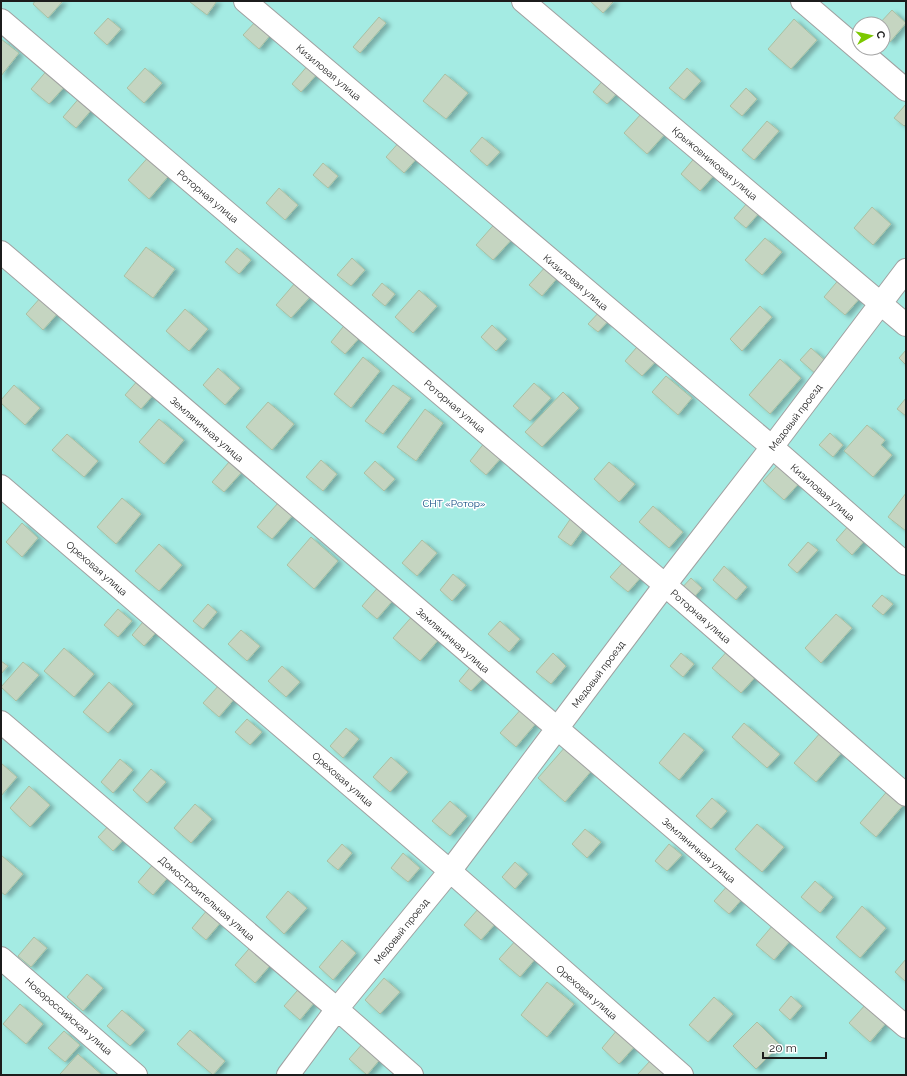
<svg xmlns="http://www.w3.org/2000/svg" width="907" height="1076" viewBox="0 0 907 1076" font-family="Raleway,sans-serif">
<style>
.grass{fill:#a4ebe3;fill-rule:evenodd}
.building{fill:#c5d5c1;stroke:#a8c0a3;filter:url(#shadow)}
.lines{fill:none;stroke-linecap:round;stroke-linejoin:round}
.minor-casing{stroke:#a0a0a0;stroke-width:24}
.minor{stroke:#fff;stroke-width:22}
.labels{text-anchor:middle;stroke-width:3;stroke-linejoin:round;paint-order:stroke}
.street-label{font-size:10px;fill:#1c1c1c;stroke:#fff}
.park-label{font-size:10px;fill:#07467d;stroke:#fff}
</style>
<defs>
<filter id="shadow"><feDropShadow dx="4.5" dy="2.5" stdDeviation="2" flood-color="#0004"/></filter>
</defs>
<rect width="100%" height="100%" fill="#e1eee2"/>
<path class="grass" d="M1,1H906V1075H1ZM859,24H883V48H859Z"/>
<path class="building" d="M35,1H63L48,18L33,4Z
M191,1H217L207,15L190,2Z
M590,1H614L603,13Z
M892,10L906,23L890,42L883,36V24H879Z
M379,17L386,23L360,53L353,47Z
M108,18L121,29L107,45L94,33Z
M794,19L817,40L791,69L768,49Z
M257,20L272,33L259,49L243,35Z
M1,39L19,53L1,76Z
M309,64L319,72L301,92L292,84Z
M49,68L67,84L49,104L31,89Z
M145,68L162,83L144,103L127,88Z
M687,68L701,81L684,100L669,88Z
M445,74L468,93L446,119L423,101Z
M605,78L620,90L607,104L593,92Z
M746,88L757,99L742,116L730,106Z
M81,96L94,107L76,128L63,117Z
M906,104V124L904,126L894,118Z
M641,114L665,134L647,154L624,133Z
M767,121L779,131L754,160L742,150Z
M482,137L500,152L487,166L470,151Z
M401,140L419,156L404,173L386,157Z
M151,154L172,172L149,199L128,180Z
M697,155L716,173L700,191L681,174Z
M323,163L338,176L328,188L313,175Z
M279,188L298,205L285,220L266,203Z
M748,202L760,212L746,228L734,218Z
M872,207L891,224L873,245L854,228Z
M498,220L515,236L493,260L476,245Z
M765,238L782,252L762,275L745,260Z
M146,247L175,269L153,298L124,276Z
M237,248L251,260L239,274L225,262Z
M352,258L365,270L351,286L337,275Z
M547,265L559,276L542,296L529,285Z
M841,277L862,296L845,315L824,297Z
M295,283L310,297L291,318L276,305Z
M382,283L395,294L385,306L372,295Z
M419,290L437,306L413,333L395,317Z
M41,297L58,313L43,330L26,314Z
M760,306L772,317L742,351L730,339Z
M185,309L208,329L189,351L166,331Z
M601,310L611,318L598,332L588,324Z
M347,322L362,335L345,354L331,342Z
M492,325L507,339L496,351L481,337Z
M642,341L660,357L642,376L625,361Z
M811,348L828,363L817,375L800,360Z
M906,350V365L899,358Z
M363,357L380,371L351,408L334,394Z
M780,359L801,378L770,414L749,395Z
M218,368L240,388L225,405L203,385Z
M666,376L692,398L678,415L652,392Z
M139,379L155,393L141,409L125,395Z
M534,383L551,398L530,421L513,406Z
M14,385L40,408L25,425L1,403V400Z
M393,385L411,398L383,434L365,421Z
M563,392L579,408L542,447L525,432Z
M906,398V416L897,409Z
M268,402L294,424L272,450L246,427Z
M425,409L443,423L416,461L397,447Z
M159,419L184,440L164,464L139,442Z
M867,425L885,440L881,445L892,455L873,477L844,451Z
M830,433L843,445L833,457L819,445Z
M67,434L98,461L84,477L52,450Z
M485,442L502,457L486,475L470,461Z
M321,460L337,474L323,491L306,477Z
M782,460L803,479L784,500L763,481Z
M375,461L395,479L384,491L364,473Z
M229,462L241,473L224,492L212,482Z
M609,462L635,484L619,502L594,479Z
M906,493V531L888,517Z
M122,498L141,514L116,544L97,527Z
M278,503L293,515L272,539L257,527Z
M653,506L683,532L669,548L639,522Z
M571,518L584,528L571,546L558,537Z
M22,523L38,538L22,557L6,542Z
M850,524L867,538L852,555L836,540Z
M311,537L338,561L314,589L287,565Z
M422,540L437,553L417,576L402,563Z
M808,542L818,550L797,573L788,565Z
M159,544L182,565L159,591L135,571Z
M626,559L643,575L628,592L610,577Z
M724,566L747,587L736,600L713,580Z
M453,574L466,585L452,601L440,590Z
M691,578L702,588L690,602L679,591Z
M380,585L395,598L377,619L362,606Z
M882,595L893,604L883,615L872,606Z
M208,604L217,612L203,629L193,621Z
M118,609L132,621L118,637L104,625Z
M415,613L441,637L420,661L393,638Z
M836,614L852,628L821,663L805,648Z
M148,616L161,627L144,646L132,635Z
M500,621L520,639L509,652L488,634Z
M241,630L260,646L247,661L228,644Z
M64,648L94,674L74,697L44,671Z
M730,648L759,673L741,693L712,668Z
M553,653L566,666L551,684L536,672Z
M681,653L694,664L683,677L670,666Z
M1,661L8,666L1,674Z
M23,662L39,675L16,701L1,687Z
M473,664L486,675L471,691L459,681Z
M282,666L300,682L286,697L268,681Z
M109,682L133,704L108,733L83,712Z
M220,684L236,697L219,717L203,703Z
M523,707L538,721L516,747L500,733Z
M247,719L262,732L250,745L235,732Z
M744,723L780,754L767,768L732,737Z
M346,728L359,739L343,758L330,746Z
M821,732L843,751L816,782L794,763Z
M684,733L704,750L679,780L659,763Z
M566,746L593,769L565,802L538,778Z
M391,757L408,772L390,792L373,777Z
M120,759L133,770L113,793L101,782Z
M1,763L17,777L1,796Z
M151,769L166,782L147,803L133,790Z
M29,786L50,805L30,827L10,808Z
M889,789L905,803L876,837L860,823Z
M712,798L727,811L711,829L696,816Z
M450,801L467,816L450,836L432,821Z
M195,804L212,819L191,843L174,828Z
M111,823L126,837L113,851L98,837Z
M757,824L784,847L762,872L735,849Z
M585,829L601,842L587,858L572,844Z
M342,844L352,853L338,870L327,861Z
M669,844L682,855L667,871L655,861Z
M403,853L420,868L408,882L391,868Z
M1,855L23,874L5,895L1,892Z
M155,862L170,875L153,895L138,882Z
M515,862L528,874L515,889L502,877Z
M815,881L833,897L820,913L801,897Z
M729,884L744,897L729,914L714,901Z
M288,891L307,908L284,934L266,917Z
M862,906L886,928L860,958L836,937Z
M479,908L496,923L481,940L464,925Z
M208,909L222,921L206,940L192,928Z
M773,925L790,941L774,960L756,945Z
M34,937L47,948L31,967L18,956Z
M517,939L537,957L520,977L499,959Z
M342,940L356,953L333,980L319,967Z
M254,943L274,961L255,983L235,965Z
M906,959V982L895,972Z
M87,974L103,988L83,1011L67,997Z
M384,978L400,992L380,1014L365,1000Z
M547,982L574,1004L547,1037L521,1015Z
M303,984L318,998L300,1020L284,1006Z
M791,996L802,1006L790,1020L779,1010Z
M714,997L733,1014L708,1042L689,1025Z
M20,1004L43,1024L26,1044L3,1024Z
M866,1004L887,1022L870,1042L849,1023Z
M122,1010L145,1030L130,1046L107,1026Z
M757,1022L780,1045L756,1069L733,1046Z
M618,1029L636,1045L619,1064L602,1048Z
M190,1030L225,1061L213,1075L177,1044Z
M64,1031L80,1045L65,1062L48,1048Z
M364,1042L382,1057L367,1075L349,1059Z
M78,1054L102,1075H61L60,1074Z
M650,1061L666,1075H637Z"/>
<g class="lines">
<defs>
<path id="minor" d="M245,1L772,447L906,564
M523,1L880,303L906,325
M802,1L906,90
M1,20L665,585L906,795
M1,252L906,1027
M1,486L450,871L682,1075
M1,722L337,1009L412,1075
M1,958L136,1075
M288,1075L337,1009L450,871L665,585L772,447L906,270"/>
</defs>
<use href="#minor" class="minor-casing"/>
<use href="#minor" class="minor"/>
</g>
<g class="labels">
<g class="street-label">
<text transform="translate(329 72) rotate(40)" y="4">Кизиловая улица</text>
<text transform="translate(715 163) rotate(40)" y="4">Крыжовниковая улица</text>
<text transform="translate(208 196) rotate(40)" y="4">Роторная улица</text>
<text transform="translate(576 282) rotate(40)" y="4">Кизиловая улица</text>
<text transform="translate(455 406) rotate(40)" y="4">Роторная улица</text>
<text transform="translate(795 417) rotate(-53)" y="4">Медовый проезд</text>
<text transform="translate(207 429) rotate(41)" y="4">Земляничная улица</text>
<text transform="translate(823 492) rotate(41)" y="4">Кизиловая улица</text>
<text transform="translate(97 568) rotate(41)" y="4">Ореховая улица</text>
<text transform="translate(701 616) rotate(41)" y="4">Роторная улица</text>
<text transform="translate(453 640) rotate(41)" y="4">Земляничная улица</text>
<text transform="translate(598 674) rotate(-53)" y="4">Медовый проезд</text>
<text transform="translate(343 779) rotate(41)" y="4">Ореховая улица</text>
<text transform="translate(699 850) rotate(41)" y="4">Земляничная улица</text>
<text transform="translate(207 898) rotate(41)" y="4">Домостроительная улица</text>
<text transform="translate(401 931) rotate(-51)" y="4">Медовый проезд</text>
<text transform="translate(587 992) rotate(41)" y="4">Ореховая улица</text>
<text transform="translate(69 1016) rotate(41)" y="4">Новороссийская улица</text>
</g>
<g class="park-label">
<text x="454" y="507">СНТ «Ротор»</text>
</g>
</g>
<rect width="907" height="1076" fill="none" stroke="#1c1c1c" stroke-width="4"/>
<g transform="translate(871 36) rotate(82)"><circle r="19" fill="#ffffff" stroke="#a4a4a4"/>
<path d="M0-3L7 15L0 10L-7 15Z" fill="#7cc800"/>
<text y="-6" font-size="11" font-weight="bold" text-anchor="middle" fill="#1c1c1c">С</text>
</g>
<path d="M763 1052v6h63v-6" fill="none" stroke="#1c1c1c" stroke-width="2"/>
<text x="769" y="1052" font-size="12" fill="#1c1c1c" stroke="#ffffff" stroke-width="3" paint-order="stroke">20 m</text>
</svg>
